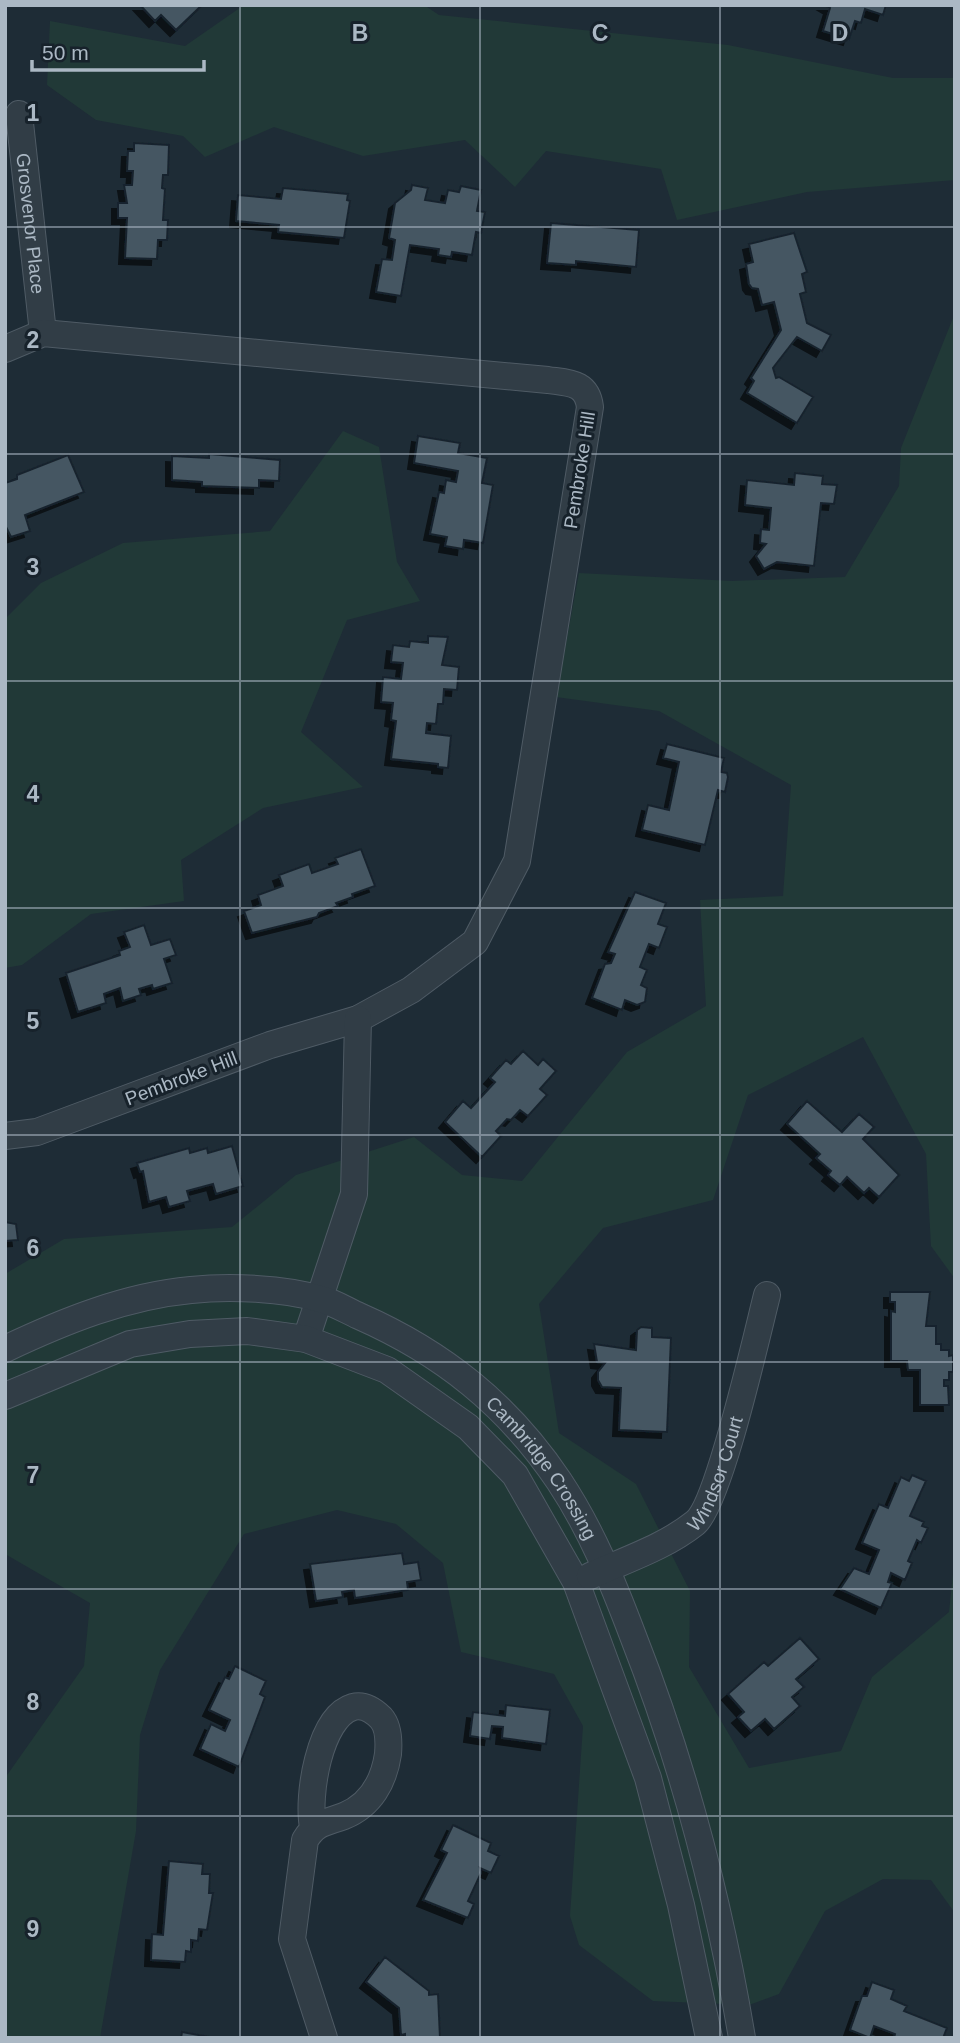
<svg xmlns="http://www.w3.org/2000/svg" width="960" height="2043" viewBox="0 0 960 2043" font-family="Helvetica,sans-serif">
<style>
.green{fill:#213937}
.building{fill:#455662;stroke:#19242d;stroke-width:2;filter:url(#shadow)}
.lines{fill:none;stroke-linecap:round;stroke-linejoin:round}
.street-casing{stroke:#4f5b65;stroke-width:28}
.street{stroke:#313d46;stroke-width:26}
.grid{fill:none;stroke:#abb8c4;stroke-width:2;stroke-opacity:0.55}
.labels{text-anchor:middle;stroke-width:6;stroke-linejoin:round;paint-order:stroke}
.street-label{font-size:19px;fill:#abb8c4;stroke:#17222b}
.grid-label{font-size:23px;text-anchor:middle;font-weight:bold;fill:#abb8c4;stroke:#17222b;stroke-width:6;stroke-linejoin:round;paint-order:stroke}
</style>
<defs>
<filter id="shadow"><feDropShadow dx="-6" dy="6" stdDeviation="0" flood-color="#0009"/></filter>
</defs>
<rect width="100%" height="100%" fill="#1e2c36"/>
<path class="green" d="M244,5H424L439,15L728,45L893,78H955V180L807,192L677,220L661,169L546,151L515,187L465,140L363,156L274,127L205,157L183,136L96,120L47,85L50,21L185,46Z
M955,313V1279L931,1246L926,1154L863,1037L748,1095L713,1200L603,1228L539,1304L559,1433L636,1484L690,1591L689,1667L749,1768L841,1751L872,1677L949,1612L955,1555V1913L931,1880L883,1879L825,1911L779,1994L749,2005L653,2001L579,1945L570,1916L583,1726L554,1674L461,1652L443,1563L396,1524L337,1510L244,1534L160,1670L140,1735L136,1831L100,2038H5V1778L84,1666L90,1603L5,1554V1274L64,1239L232,1227L296,1175L414,1137L462,1175L522,1181L627,1052L706,1006L700,900L783,896L791,785L659,711L556,697L579,573L732,581L845,577L899,486L901,448Z
M343,431L379,447L397,562L420,601L347,620L301,732L363,787L263,808L181,860L184,901L91,914L22,965L5,968V619L41,583L123,543L270,531Z"/>
<path class="building" d="M140,5H202L176,30L161,15L155,21Z
M886,5L883,15L865,9L861,23L855,21L849,39L823,31L830,8L825,5Z
M134,143L169,145L168,175H163L162,188L165,189L163,220H168L167,240H158L157,259L125,258L127,218H118V203H127L124,185H132L133,171H127L128,151H134Z
M412,185L428,188L425,200L445,203L448,190L459,192L461,186L481,190L477,211L485,212L481,233L476,232L472,255L452,252L451,257L438,255L439,249L410,245L401,296L376,292L382,259L392,260L395,240L389,238L395,203L411,190Z
M283,188L348,194L347,200L350,201L344,238L278,232L279,225L236,221L238,195L281,199Z
M551,223L639,230L636,267L576,261V265L547,263Z
M794,233L807,272L802,274L806,292L800,294L807,323L831,335L822,351L797,337L773,368L776,378L779,377L813,397L797,423L747,393L754,381L751,378L781,330L774,302L762,305L758,289L752,288L749,284L746,264L753,262L749,244Z
M418,436L460,443L458,453L487,458L482,483L493,485L483,543L464,540L463,549L445,546L447,537L430,534L439,492L444,493L446,480L456,482L458,471L414,463Z
M209,454L280,460L279,481L259,480V488L202,486V482L172,480V456L209,458Z
M68,455L84,492L25,515L30,531L11,537L5,525V483L17,479V475Z
M795,473L823,476L822,484L837,485L834,504L821,503L814,566L777,562L764,569L756,556L766,544L760,543L761,529L769,530L771,508L745,505L747,480L794,485Z
M428,636L448,637L442,665L459,667L457,690L444,689L443,704H438L436,724L427,723L426,733L451,736L448,768L438,767V764L391,759L396,721L391,720L393,703L381,702L383,677L401,679L403,663L391,662L393,645L409,647L410,641L428,643Z
M667,744L724,758L721,772L727,773L728,777L725,792L718,790L705,845L642,830L648,805L669,810L679,762L663,758Z
M361,849L375,886L352,894L353,897L336,903L338,906L319,913L317,917L252,933L244,911L261,905L258,895L283,886L279,875L309,864L312,873L338,864L335,858Z
M635,892L666,903L658,924L667,927L659,948L649,944L640,967L647,970L641,985L647,988L645,1002L637,1005L625,1000L622,1010L592,998L605,964L611,963L615,954L608,952Z
M144,925L151,945L170,939L176,955L164,959L172,983L153,989L152,985L139,989L141,995L123,1001L120,988L104,994L106,1003L78,1012L66,973L120,955L119,951L130,947L124,932Z
M523,1051L538,1065L543,1059L556,1071L540,1089L547,1095L528,1116L520,1110L511,1120L507,1119L496,1131L501,1136L482,1157L445,1122L463,1101L471,1108L495,1082L490,1078L506,1060L511,1064Z
M807,1101L842,1132L859,1114L874,1127L863,1139L899,1175L879,1197L869,1188L864,1193L847,1177L840,1185L828,1175L831,1171L816,1158L820,1154L787,1124Z
M232,1146L243,1186L216,1194L213,1184L187,1191L190,1201L169,1207L166,1197L149,1202L143,1171L140,1172L137,1163L189,1148L190,1153L207,1148L208,1153Z
M5,1222L16,1224L18,1240L5,1241Z
M890,1292H930L926,1326H936V1344H941V1350H949V1356L953,1355V1372H949V1380H944V1386H948L949,1405H920V1370H908L907,1361H891V1311L895,1312V1302H890Z
M641,1327L652,1328V1337L671,1338L667,1432L619,1430L621,1388L602,1387L598,1380V1372L605,1363L597,1362L594,1344L636,1350L637,1330Z
M912,1475L926,1481L910,1516L924,1522L922,1526L928,1528L921,1543L917,1540L908,1561L912,1563L905,1580L891,1573L888,1582L892,1583L881,1608L840,1589L854,1568L869,1574L879,1550L862,1543L879,1504L888,1508L901,1477L909,1481Z
M402,1553L404,1564L418,1562L421,1580L407,1582L408,1590L355,1598L354,1590L342,1592L343,1597L316,1601L310,1564Z
M800,1638L819,1659L796,1679L804,1687L792,1697L800,1706L774,1729L765,1719L751,1731L738,1717L744,1712L728,1694L764,1662L768,1666Z
M235,1666L266,1681L260,1694L265,1697L239,1767L200,1749L211,1724L225,1731L230,1720L209,1710L225,1677L229,1679Z
M506,1705L550,1710L546,1744L502,1738L503,1727L492,1726L490,1739L470,1736L473,1712L505,1716Z
M453,1825L491,1843L488,1851L499,1856L491,1873L480,1868L481,1873L468,1901L474,1904L468,1918L423,1900L447,1853L441,1850Z
M169,1861L203,1864L202,1874H210L209,1893H213L207,1930L199,1929L198,1941L191,1940V1952L186,1951L185,1962L151,1960L152,1934L163,1935Z
M385,1957L429,1991V1995L438,1994L440,2038H405V2034L401,2035L399,2008L366,1982Z
M872,1982L894,1990L891,1999L907,2006L904,2011L947,2028L943,2038H894L895,2034L874,2026L870,2038L850,2030L862,1996H867Z
M182,2032L215,2038H181Z"/>
<g class="lines">
<defs>
<g id="street">
<path id="s1" d="M19,114L43,333"/>
<path d="M5,349L43,333L548,380C569,383 587,382 590,407L517,861L475,942L411,990L358,1019L270,1045L37,1132L5,1136"/>
<path d="M306,1339L354,1194L358,1019"/>
<path id="s2" d="M5,1349C64,1321 126,1296 191,1290C229,1286 284,1288 320,1299C333,1302 346,1310 359,1316C443,1353 508,1405 559,1481C591,1529 613,1583 633,1636C684,1766 719,1900 742,2038"/>
<path d="M5,1396L130,1344L190,1334L247,1331L306,1339L387,1370L468,1427L515,1475L576,1582L648,1778L681,1905L709,2038"/>
<path id="s3" d="M590,1576C625,1560 665,1547 695,1523C719,1504 757,1334 767,1295"/>
<path d="M313,1827C307,1797 319,1717 353,1707C364,1704 373,1710 381,1718C389,1727 389,1742 388,1754C384,1781 371,1805 344,1816C325,1823 316,1822 305,1840L292,1939L324,2038"/>
</g>
</defs>
<use href="#street" class="street-casing"/>
<use href="#street" class="street"/>
</g>
<path class="grid" d="M240,5V2038M480,5V2038M720,5V2038M5,227H955M5,454H955M5,681H955M5,908H955M5,1135H955M5,1362H955M5,1589H955M5,1816H955"/>
<g class="labels">
<g class="street-label">
<text dy="7" stroke="none"><textPath href="#s1" startOffset="110">Grosvenor Place</textPath></text>
<text transform="translate(579 470) rotate(-81)" y="7">Pembroke Hill</text>
<text transform="translate(181 1078) rotate(-21)" y="7">Pembroke Hill</text>
<text dy="7" stroke="none"><textPath href="#s2" startOffset="611">Cambridge Crossing</textPath></text>
<text dy="7" stroke="none"><textPath href="#s3" startOffset="172">Windsor Court</textPath></text>
</g>
</g>
<g class="grid-label">
<text x="360" y="41">B</text>
<text x="600" y="41">C</text>
<text x="840" y="41">D</text>
<text x="33" y="121">1</text>
<text x="33" y="348">2</text>
<text x="33" y="575">3</text>
<text x="33" y="802">4</text>
<text x="33" y="1029">5</text>
<text x="33" y="1256">6</text>
<text x="33" y="1483">7</text>
<text x="33" y="1710">8</text>
<text x="33" y="1937">9</text>
</g>
<rect width="960" height="2043" fill="none" stroke="#abb8c4" stroke-width="14"/>
<path d="M32 60v10h172v-10" fill="none" stroke="#abb8c4" stroke-width="3.5"/>
<text x="42" y="60" font-size="21" fill="#abb8c4" stroke="#17222b" stroke-width="5" paint-order="stroke">50 m</text>
</svg>
